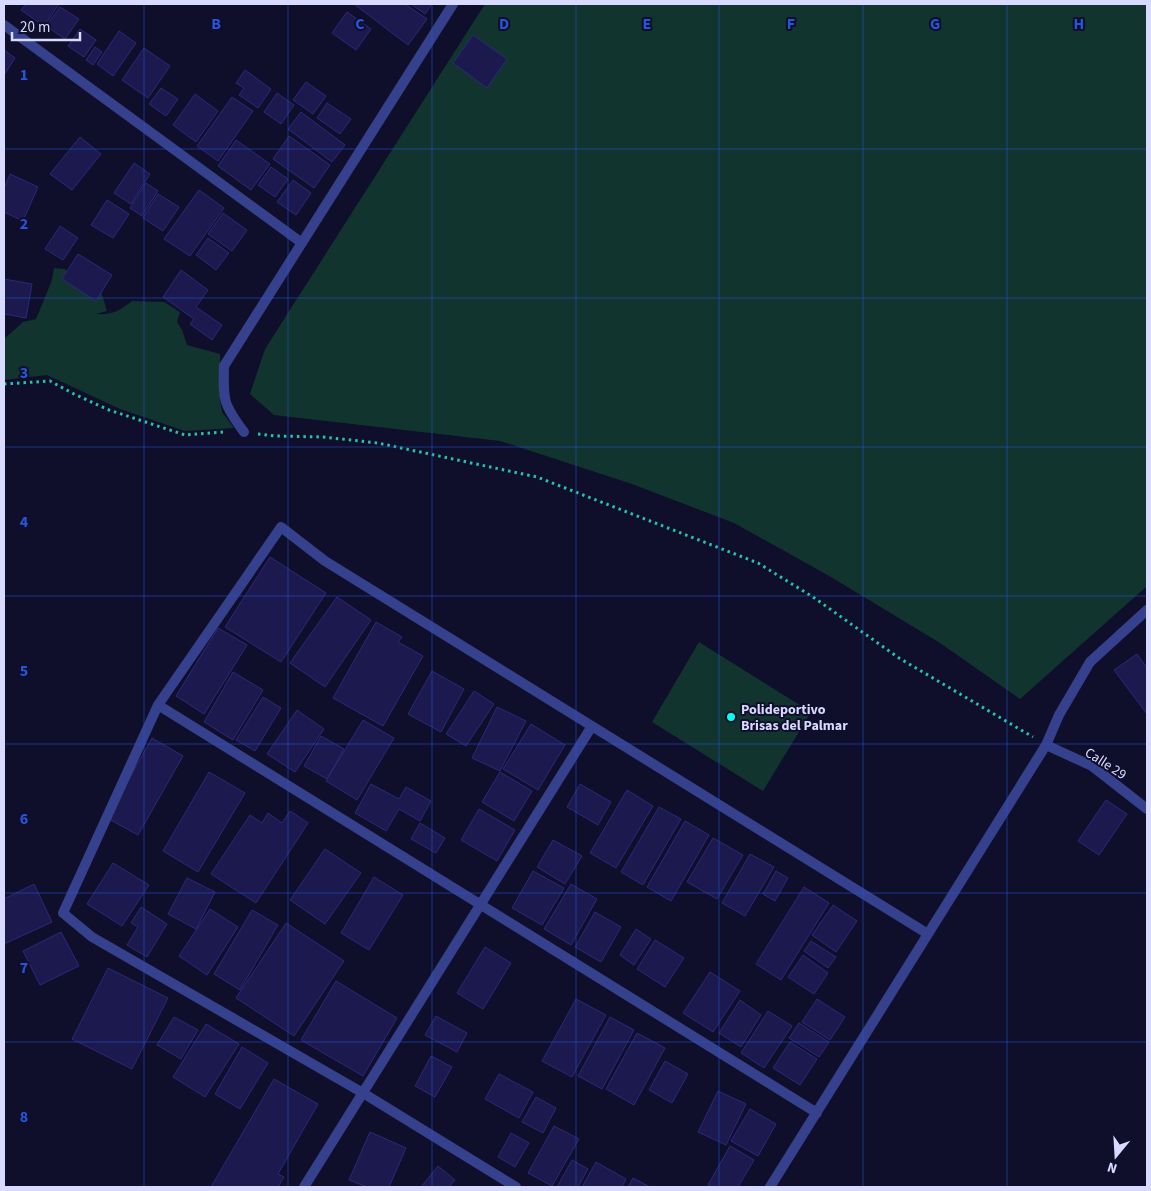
<svg xmlns="http://www.w3.org/2000/svg" width="1151" height="1191" viewBox="0 0 1151 1191" font-family="'Source Sans 3',sans-serif">
<style>
.green{fill:#11352e}
.building{fill:#1b194d;stroke:#2c297b}
.lines{fill:none;stroke-linecap:round;stroke-linejoin:round}
.path{stroke:#26c5a1;stroke-width:3;stroke-dasharray:2.5 4;stroke-linecap:butt}
.minor{stroke:#36418d;stroke-width:10}
.grid{fill:none;stroke:#2655da;stroke-width:1;stroke-opacity:0.55}
.poi-dot{fill:#04ffee;stroke:#0f0e2b;stroke-width:2}
.labels{text-anchor:middle;stroke-width:4;stroke-linejoin:round;paint-order:stroke}
.poi-label{font-size:14px;font-weight:bold;fill:#d8daff;stroke:#0f0e2b;text-anchor:start}
.street-label{font-size:14px;fill:#d8daff;stroke:#0f0e2b}
.grid-label{font-size:16px;text-anchor:middle;font-weight:bold;fill:#2655da;stroke:#0f0e2b;stroke-width:4;stroke-linejoin:round;paint-order:stroke}
</style>
<rect width="100%" height="100%" fill="#0f0e2b"/>
<path class="green" d="M485,4H1147V586L1020,699L940,643L831,577L734,523L632,484L500,441L274,415L250,394L265,349Z
M54,268L65,269L77,286L100,288L107,311L96,314C113,315 119,311 132,301L164,302L180,312L177,322L182,330L187,345L220,354V399L222,412L234,428L185,431L120,409L47,375L4,380V339L23,322L36,319L52,280Z
M699,642L811,712L763,791L652,722Z"/>
<path class="building" d="M26,4H59L44,26L21,10Z
M354,4H405L427,19L408,45Z
M411,4H432L425,14Z
M60,7L79,19L65,39L46,26Z
M347,12L371,29L356,50L332,33Z
M80,29L96,40L84,57L68,46Z
M119,31L136,43L113,76L97,64Z
M473,35L507,59L487,88L453,63Z
M95,47L102,52L93,65L86,60Z
M144,48L170,66L148,98L122,80Z
M4,50L15,58L4,75Z
M245,70L271,89L258,108L239,95L244,88L236,83Z
M306,82L326,96L313,114L293,100Z
M161,88L178,99L166,116L149,104Z
M277,93L294,105L281,124L264,112Z
M195,94L218,111L196,142L173,125Z
M232,97L253,111L218,161L197,146Z
M327,103L351,119L340,134L317,118Z
M301,112L345,145L332,162L288,129Z
M289,136L330,165L314,188L273,159Z
M80,137L101,154L72,190L50,174Z
M236,140L270,164L251,190L218,166Z
M134,163L150,174L131,204L114,193Z
M271,167L288,179L275,197L258,185Z
M10,174L38,187L23,221L4,212V188Z
M293,180L311,193L296,215L277,202Z
M146,183L158,191L142,216L130,208Z
M199,190L224,208L190,256L164,239Z
M158,194L179,207L163,231L143,218Z
M107,200L129,214L113,238L91,225Z
M223,213L247,230L232,251L208,234Z
M60,226L78,238L63,260L45,249Z
M208,238L229,253L216,270L196,255Z
M78,254L112,275L96,301L62,279Z
M181,270L208,290L196,307L222,325L212,340L190,324L194,319L163,297Z
M4,279L32,284L26,318L4,314Z
M270,557L326,593L281,662L225,627Z
M337,597L371,620L325,687L290,663Z
M376,622L402,637L398,642L423,656L383,726L333,698Z
M218,628L247,645L204,714L176,696Z
M1137,654L1147,668V714L1114,670Z
M432,671L464,689L441,732L408,714Z
M233,672L263,690L233,740L204,722Z
M474,691L494,704L466,746L446,734Z
M263,697L281,708L255,751L236,740Z
M497,707L526,721L500,771L472,758Z
M297,710L324,729L295,772L267,754Z
M363,720L394,738L357,800L326,781Z
M531,724L565,745L538,790L503,769Z
M321,736L344,749L327,779L304,766Z
M152,738L183,756L138,835L107,818Z
M209,772L245,793L198,872L163,851Z
M500,772L532,791L514,821L482,802Z
M371,784L399,799L406,787L431,801L420,821L399,809L386,831L355,813Z
M580,784L611,802L598,825L567,807Z
M627,790L653,806L616,868L590,853Z
M1106,800L1127,814L1099,855L1078,841Z
M659,807L681,819L643,885L621,872Z
M479,809L515,830L497,861L461,840Z
M290,811L308,823L256,903L211,874L250,815L262,823L268,813L282,823Z
M685,821L709,835L671,901L647,887Z
M420,823L445,838L436,853L411,839Z
M713,838L743,855L717,899L687,882Z
M553,840L582,856L565,884L537,867Z
M325,849L361,873L325,924L290,900Z
M750,854L774,867L745,916L722,903Z
M113,863L149,885L122,926L87,904Z
M533,871L564,888L542,925L512,908Z
M776,871L788,878L775,901L763,894Z
M374,877L403,895L369,950L341,933Z
M187,878L215,892L196,929L168,914Z
M34,884L52,922L4,944V899Z
M571,884L597,899L571,945L544,929Z
M804,887L829,903L781,980L756,964Z
M833,905L857,921L836,952L812,935Z
M141,907L167,924L147,957L127,945L138,927L131,923Z
M210,909L238,927L207,975L179,956Z
M252,910L278,925L240,990L214,974Z
M595,912L621,927L601,962L575,947Z
M286,923L344,961L294,1036L236,998Z
M636,929L651,939L634,965L620,955Z
M61,932L79,966L40,985L23,951Z
M655,940L684,958L665,987L637,969Z
M811,941L836,957L828,968L804,951Z
M485,947L511,963L483,1009L457,993Z
M803,955L828,973L814,994L788,977Z
M108,968L168,998L132,1069L72,1039Z
M710,972L740,991L713,1032L683,1013Z
M336,981L397,1018L363,1076L301,1040Z
M576,999L606,1015L572,1077L542,1061Z
M817,999L845,1017L830,1040L802,1022Z
M740,1000L761,1015L741,1047L719,1033Z
M768,1011L792,1026L764,1068L741,1053Z
M436,1016L467,1033L457,1052L425,1035Z
M174,1017L198,1030L181,1059L157,1045Z
M610,1017L634,1030L602,1089L578,1076Z
M799,1023L829,1042L819,1057L789,1038Z
M206,1024L239,1044L205,1097L173,1077Z
M637,1033L665,1048L634,1105L606,1089Z
M790,1042L817,1059L800,1085L773,1068Z
M242,1047L268,1063L240,1109L215,1094Z
M431,1056L452,1067L435,1097L415,1086Z
M665,1061L688,1074L672,1103L649,1090Z
M499,1074L533,1092L519,1118L485,1099Z
M274,1079L318,1104L278,1174L284,1177L278,1187H211Z
M718,1091L746,1104L726,1145L698,1132Z
M536,1097L556,1108L543,1133L522,1122Z
M750,1109L776,1124L758,1156L731,1141Z
M554,1126L579,1139L552,1186L528,1173Z
M370,1132L406,1148L389,1187H367L349,1180Z
M511,1133L529,1143L515,1167L498,1157Z
M730,1146L754,1160L738,1187H712L708,1185Z
M572,1160L588,1169L578,1187H557Z
M596,1162L626,1179L622,1187H582Z
M438,1166L455,1180L449,1187H421Z
M633,1178L650,1187H628Z"/>
<g class="lines">
<path class="path" d="M4,384L50,381L74,394L109,410L185,435L224,432
M258,434L275,436L323,437L378,443L537,477L758,563L813,597L899,658L1033,737"/>
<path class="minor" d="M4,25L302,243
M244,432C223,404 223,400 224,366L453,4
M158,705L817,1113
M1046,745L1092,766L1147,809
M304,1187L592,726
M516,1187L363,1093L92,937L63,913L158,705L281,527L325,561L928,934
M770,1187L1046,745L1059,715L1090,662L1147,610"/>
</g>
<path class="grid" d="M144,4V1187M288,4V1187M432,4V1187M576,4V1187M719,4V1187M863,4V1187M1007,4V1187M4,149H1147M4,298H1147M4,447H1147M4,596H1147M4,744H1147M4,893H1147M4,1042H1147"/>
<circle class="poi-dot" cx="731" cy="717" r="5"/>
<g class="labels">
<g class="poi-label">
<text x="741" y="714">Polideportivo<tspan x="741" dy="16">Brisas del Palmar</tspan></text>
</g>
<g class="street-label">
<text transform="translate(1106 763) rotate(33)" y="5">Calle 29</text>
</g>
</g>
<g class="grid-label">
<text x="216" y="29">B</text>
<text x="360" y="29">C</text>
<text x="504" y="29">D</text>
<text x="647" y="29">E</text>
<text x="791" y="29">F</text>
<text x="935" y="29">G</text>
<text x="1079" y="29">H</text>
<text x="24" y="80">1</text>
<text x="24" y="229">2</text>
<text x="24" y="378">3</text>
<text x="24" y="527">4</text>
<text x="24" y="676">5</text>
<text x="24" y="824">6</text>
<text x="24" y="973">7</text>
<text x="24" y="1122">8</text>
</g>
<rect width="1151" height="1191" fill="none" stroke="#d8daff" stroke-width="10"/>
<g transform="translate(1116 1156) rotate(198)" stroke="#0f0e2b" stroke-width="4" paint-order="stroke">
<path d="M0-4L9 19L0 12L-9 19Z" fill="#d8daff"/>
<text y="-8" font-size="14" font-weight="bold" text-anchor="middle" fill="#d8daff">N</text>
</g>
<path d="M12 32v8h68v-8" fill="none" stroke="#d8daff" stroke-width="2.5"/>
<text x="20" y="32" font-size="15" fill="#d8daff" stroke="#0f0e2b" stroke-width="4" paint-order="stroke">20 m</text>
</svg>
